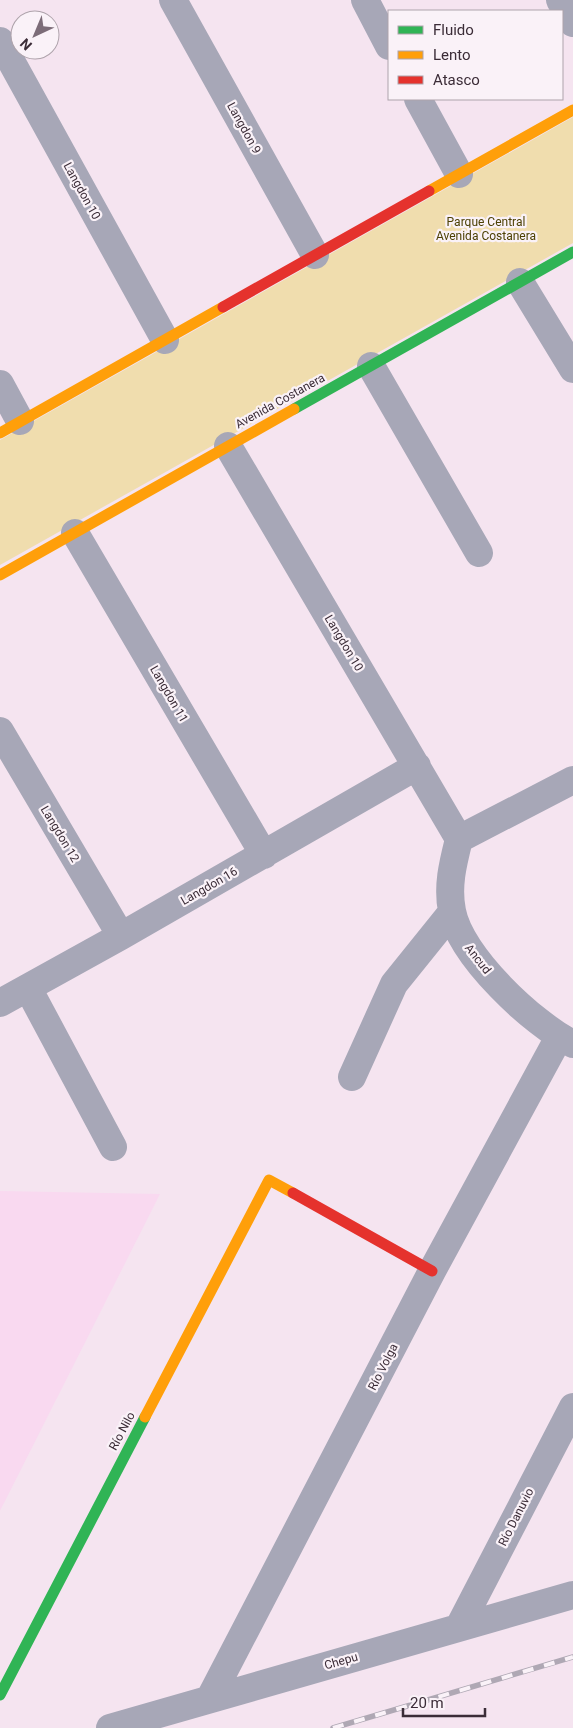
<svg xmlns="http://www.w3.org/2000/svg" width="573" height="1728" viewBox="0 0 573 1728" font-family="Roboto,sans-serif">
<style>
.built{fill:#f9d9f0}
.green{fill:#f0ddae}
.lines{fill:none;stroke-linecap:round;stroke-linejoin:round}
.street{stroke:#a7a7b7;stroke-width:28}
.fast{stroke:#30b455;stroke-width:11}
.slow{stroke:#ff9f0a;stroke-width:11}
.jam{stroke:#e5322d;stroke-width:11}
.rail-casing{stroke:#afa8b4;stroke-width:5.5}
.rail{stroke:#faf2f8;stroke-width:4;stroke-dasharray:11;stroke-linecap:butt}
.labels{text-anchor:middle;stroke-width:4.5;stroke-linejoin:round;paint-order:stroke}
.street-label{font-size:12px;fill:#3b2c37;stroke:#faf2f8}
.park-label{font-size:12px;fill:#4d4104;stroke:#faf2f8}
</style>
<rect width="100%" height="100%" fill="#f5e4f0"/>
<path class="built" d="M0,1191L160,1194L0,1511Z"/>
<path class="green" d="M573,117V243L0,565V440Z"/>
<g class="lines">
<path class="street" d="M173,0L315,255
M365,0L389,46
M560,0L573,23
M0,41L165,340
M418,99L459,174
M520,282L573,369
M371,366L479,553
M0,384L20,421
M228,446L459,839
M75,533L264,855
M0,731L121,936
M459,839C453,863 447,886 452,911C460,956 533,1024 573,1044
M459,839L573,780
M28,988L113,1147
M0,1003L121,936L417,766
M352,1077L394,984L452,912
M459,1627L573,1407
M210,1698L432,1271L559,1037
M110,1728L573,1595"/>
<path class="fast" d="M294,409L573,252
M0,1695L145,1417"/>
<path class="slow" d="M429,191L573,110
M0,433L223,307
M0,575L294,409
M145,1417L269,1180L293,1193"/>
<path class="jam" d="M223,307L429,191
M293,1193L432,1271"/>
<defs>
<path id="rail" d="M333,1728L573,1657"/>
</defs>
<use href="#rail" class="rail-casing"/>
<use href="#rail" class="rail"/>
</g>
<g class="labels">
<g class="street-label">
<text transform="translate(244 128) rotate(61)" y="4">Langdon 9</text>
<text transform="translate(82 191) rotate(61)" y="4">Langdon 10</text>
<text transform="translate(280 401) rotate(-29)" y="4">Avenida Costanera</text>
<text transform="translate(344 643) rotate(59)" y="4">Langdon 10</text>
<text transform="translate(169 694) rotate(60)" y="4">Langdon 11</text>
<text transform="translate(60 834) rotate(59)" y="4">Langdon 12</text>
<text transform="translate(209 886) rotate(-30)" y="4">Langdon 16</text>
<text transform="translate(478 959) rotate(52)" y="4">Ancud</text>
<text transform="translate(383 1367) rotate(-63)" y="4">Río Volga</text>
<text transform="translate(122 1431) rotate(-62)" y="4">Río Nilo</text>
<text transform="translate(516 1517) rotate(-63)" y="4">Río Danuvio</text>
<text transform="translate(341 1661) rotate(-16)" y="4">Chepu</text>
</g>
<g class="park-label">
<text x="486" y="226">Parque Central<tspan x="486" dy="14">Avenida Costanera</tspan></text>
</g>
</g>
<rect x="388" y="10" width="175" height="90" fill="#faf2f8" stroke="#aea3ab"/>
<rect x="398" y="26" width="25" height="8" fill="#30b455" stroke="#aea3ab"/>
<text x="433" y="35" font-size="15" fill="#3b2c37">Fluido</text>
<rect x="398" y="51" width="25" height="8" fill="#ff9f0a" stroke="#aea3ab"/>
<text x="433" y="60" font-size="15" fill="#3b2c37">Lento</text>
<rect x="398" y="76" width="25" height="8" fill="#e5322d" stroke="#aea3ab"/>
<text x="433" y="85" font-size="15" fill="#3b2c37">Atasco</text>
<g transform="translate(35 35) rotate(224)"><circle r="24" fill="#faf2f8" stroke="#aea3ab"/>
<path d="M0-4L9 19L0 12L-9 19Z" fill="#7c6c78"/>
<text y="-8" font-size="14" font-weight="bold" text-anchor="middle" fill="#3b2c37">N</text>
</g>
<path d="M403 1708v8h82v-8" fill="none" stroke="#3b2c37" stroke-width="2.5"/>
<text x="410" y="1708" font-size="15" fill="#3b2c37" stroke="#faf2f8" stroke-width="4" paint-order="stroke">20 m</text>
</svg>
